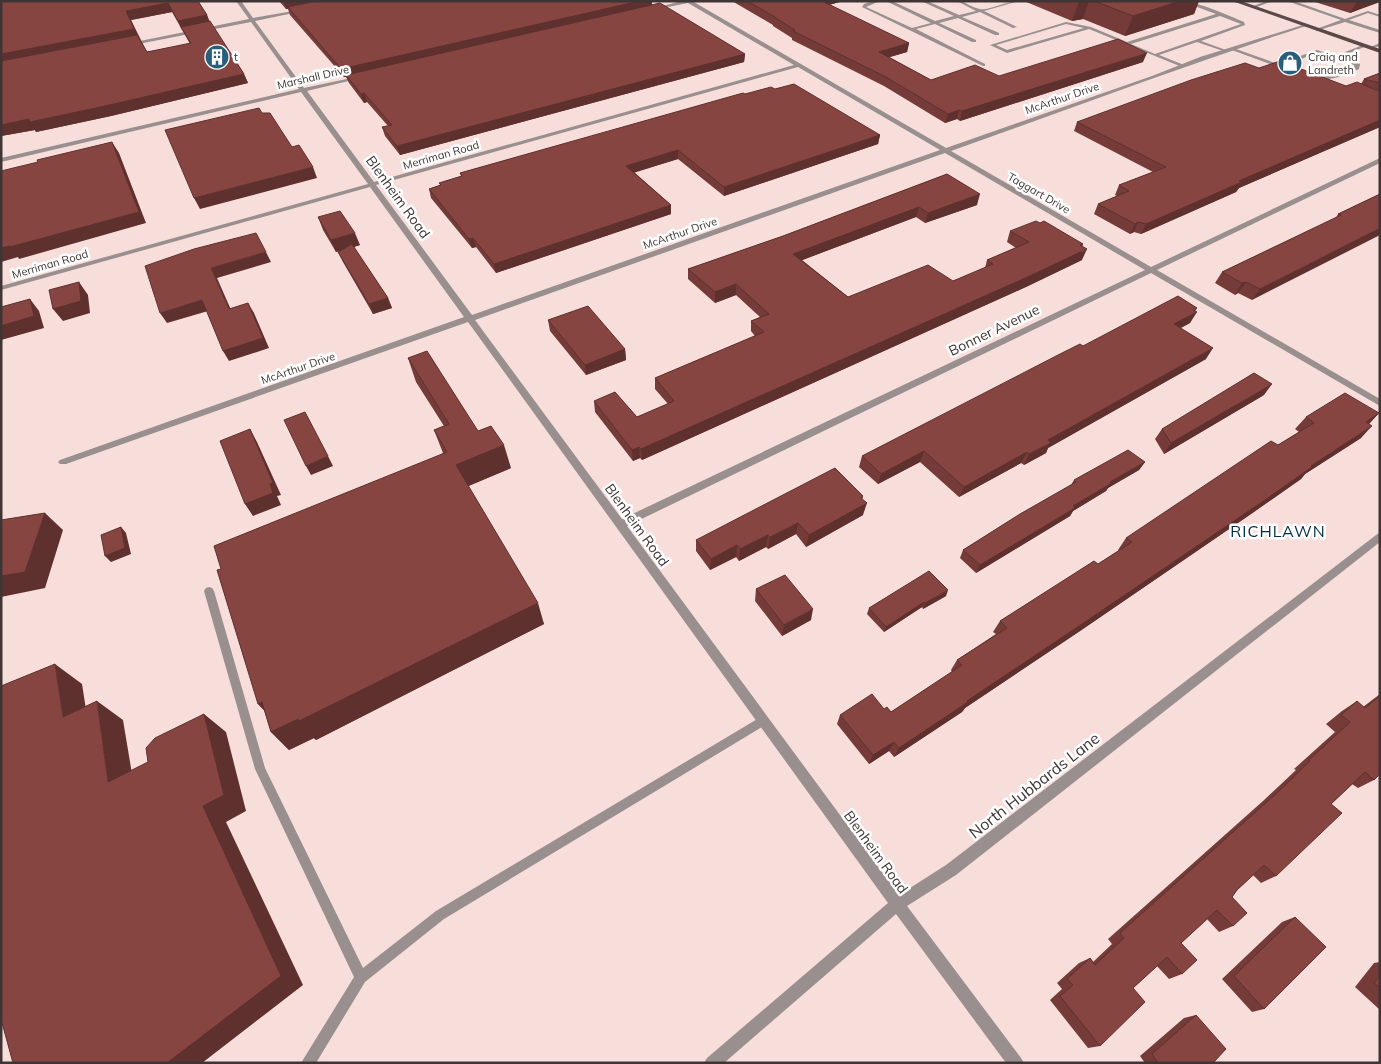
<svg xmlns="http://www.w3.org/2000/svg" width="1381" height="1064" viewBox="0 0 1381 1064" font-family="Mulish,sans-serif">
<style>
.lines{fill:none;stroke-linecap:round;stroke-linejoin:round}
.lane{fill:#998f8e;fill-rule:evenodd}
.street{fill:#998f8e;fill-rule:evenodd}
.primary{fill:#5b4948;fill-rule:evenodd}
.wall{fill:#743b39;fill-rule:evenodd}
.shaded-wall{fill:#5e302e}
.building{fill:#874542;stroke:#5e302e}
.labels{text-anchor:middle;stroke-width:5;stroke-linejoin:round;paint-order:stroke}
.far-poi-label{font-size:11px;fill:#3f3534;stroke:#fff;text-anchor:start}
.far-street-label{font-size:11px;fill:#3f3534;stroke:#fff}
.street-label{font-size:14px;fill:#3f3534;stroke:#fff}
.quarter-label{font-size:16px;letter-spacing:1px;fill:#002f44;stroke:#fff}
.near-street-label{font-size:16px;fill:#3f3534;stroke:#fff}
</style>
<rect width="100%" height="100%" fill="#f7dedb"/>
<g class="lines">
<path class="lane" d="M873,1H880L866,7L912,28L931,23L886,1H892L935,21L954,16L921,1H927L959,15L976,11L957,1C966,1 971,8 980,9C988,11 1007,1 1019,1L984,11L1017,27L1013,28L980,12L962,17L999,33V35H995L958,18L939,23L976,40V42H972L935,24L916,29L985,64V66H983L862,7L864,4Z
M1181,1C1196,1 1230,16 1244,22L1245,25L1201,41L1226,50V52L1197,42L1159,55L1184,65V67H1182L1089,29L1007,53L990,45L1066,22L1091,27L1127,42L1216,14ZM1220,16L1241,24L1155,54L1131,44ZM1066,24L1084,28L1007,50L996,45Z
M1266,1H1273L1254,8L1251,7Z
M1287,1H1294L1345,19L1368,11L1380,15V17L1368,13L1349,20L1380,30V33L1345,22L1316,31V29L1341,20Z
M1380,43V46L1370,49L1368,48Z
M1363,45L1367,46L1339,57L1360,64L1359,69C1346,75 1326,83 1313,78L1334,75L1354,67V65L1317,53L1282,66L1283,67L1281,68L1229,49L1233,48L1278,64L1317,50L1335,56Z
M209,587L212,588L214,591L265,768L363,968L436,911L759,718L763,716L767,718L768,721L767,724L444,919L365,982L316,1063H301L354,977L255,769L204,591L206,588Z"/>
<path class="street" d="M236,1H241L253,18L305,9L303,11L255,21L304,88L361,76V78L307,91L374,182L794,65L688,3L653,10L651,9L682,1H692L946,148L1152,76L1200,57L1306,24V26C1186,65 1069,109 951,151L1151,267L1380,158V163L1157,270L1380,399V406L1151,273L627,526L899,895L946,865L1380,532V542L956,875L907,906L1021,1058L1024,1063H1006L896,914L724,1063H704L707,1058L888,903L468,322L66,464H60L58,462L60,460L464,317L370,187L1,290V286L368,184L301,92L1,162V158L299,89L251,22L128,46L125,44L249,19ZM798,67L940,150L472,315L376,185ZM945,153L1145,270L622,519L475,320Z"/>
<path class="primary" d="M1232,1H1241L1380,49V53Z"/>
</g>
<path class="wall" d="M1,1H198L207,15L209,21L244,74L248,83L111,116L36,132L35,130L1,136ZM172,12L190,44L147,52L131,20Z
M279,1H652V5L745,54L744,62L400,155L385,136L382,127L388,126L367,102L364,103L349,83L346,77H344L290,15L288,9H286Z
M732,1H843L829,5L909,43L907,52L889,57L931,80L999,76L1143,62L960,121L957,119L945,123L884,86L792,40V38L773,26V25Z
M1024,1H1199L1194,14L1125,36L1083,19L1072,21Z
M1312,1H1380L1350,13Z
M1259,68L1346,86L1361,84L1364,79L1380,73V127L1239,188L1236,192L1141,234L1134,232L1130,234L1094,214L1098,204L1117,196L1115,195L1119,185L1153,172L1074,131L1077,122Z
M775,89L880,135L878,144L724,196L678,159L634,172L671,205V214L496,273L476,247L472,248L431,198L429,189L440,185L439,183L461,176L460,173L745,94Z
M947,174L977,205L925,223L916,217L802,260L848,297L953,281L985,268L987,260L1016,248L1007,242L1010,231L1083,244L1082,246V260L1028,286L642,460L640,458L633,461L595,412L594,401L637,417L668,404L655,389V378L755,336L751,331V321L760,317L736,295L715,303L688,279V269L783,236Z
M1380,194L1252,300L1238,293L1235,295L1215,283L1222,272L1336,218L1338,214Z
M318,217L360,245L354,247L388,298L392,308L373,314L343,262L338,252L339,251L336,252L323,230Z
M1195,311L1190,323L1181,328L1206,359L1048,448L1046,453L1024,465L1021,463L959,497L920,462L878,484L859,467L862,456L1083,346Z
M548,320L625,349L626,360L586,375L550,331Z
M408,358L478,431L511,468L468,486L544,624L316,740L314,738L289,750L271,732L264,710L258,704L443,453L434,430L444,426L416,382Z
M1264,395L1164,454L1155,439L1162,429Z
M1379,413L1369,424L1361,438L1305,474L1301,479L1251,514L1080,631L965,708L962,712L894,757L889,751L869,764L837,724L840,715L884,709L891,712L952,672L951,670L957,660L996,634L993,632L1000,621L1098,564L1119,551L1118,550L1126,538L1299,432L1295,429L1306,417Z
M1145,462L1139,470L1108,488L1106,491L1073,511L1070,516L976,573L960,558L963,550L1071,485L1074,480Z
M863,496L862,499L863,515L806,547L796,534L768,549L766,547L739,561L736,557L710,570L696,551V540Z
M756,589L811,620L782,636L755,601Z
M946,596L923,609L922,607L884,632L867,614L869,608Z
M1380,694V774L1374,780L1358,788L1352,784L1331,804L1276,876L1261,883L1253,875L1237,890L1232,897L1233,926L1219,932L1207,919L1181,943L1182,974L1169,979L1157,966L1133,988L1100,1046L1088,1048L1050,1000L1062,989L1057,983L1079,963L1090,958L1093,962L1112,944L1108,939L1263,801L1296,770L1294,769L1335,732L1326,724L1342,711L1357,701L1363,707Z
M1295,917L1264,1009L1252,1012L1222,979L1282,922Z
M1380,962V1010L1355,987L1374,963Z
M1196,1015L1213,1063H1145L1140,1056L1184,1018Z"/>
<path class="shaded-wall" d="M287,1H327L288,7V9H286L284,2Z
M640,1H652V6L346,75V77H344L341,69Z
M819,1H843L818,8Z
M1089,1L1083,19L1072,21L1079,2Z
M1180,1H1199L1194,14L1125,36L1133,16Z
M1357,1H1380V2L1350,13Z
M168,3L172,12L131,20L139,38L1,65V54L126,11Z
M207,15L211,25L182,30L178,21Z
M909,43L907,52L877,61L879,52Z
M1147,53L1143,62L960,121L962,111Z
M745,54L744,62L400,155L397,146Z
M244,74L248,83L111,116L36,132L35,130L1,136V125Z
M364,93L367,102L364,103L361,94Z
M959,110L957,119L945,123L948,114Z
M1380,120V127L1239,188L1236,192L1141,234L1146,224L1239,181Z
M880,135L878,144L724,196V187Z
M112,142L119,153L146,223L19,259L18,257L1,262V248Z
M678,150V159L627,175L626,166Z
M313,167L317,178L200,209L194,198Z
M980,194L977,205L925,223L928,213Z
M671,205V214L496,273L494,264Z
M919,207L916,217L792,264L793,254Z
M1138,222L1134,232L1130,234L1135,224Z
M1380,228V235L1252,300L1260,289Z
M355,233L360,245L336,252L331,240Z
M473,238L476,247L472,248L469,239Z
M1083,244L1080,253L1087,249L1082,260L1028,286L642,460L641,449Z
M266,252L271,262L217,278L235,319L229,309L211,268Z
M79,282L88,295L90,313L63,321L53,309Z
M1246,282L1238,293L1235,295L1242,283Z
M736,284V295L715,303V292Z
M388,298L392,308L373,314L369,304Z
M30,299L39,311L44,328L1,340V326Z
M202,300L208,311L167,323L160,313Z
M248,303L254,313L269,348L229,361L223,351Z
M1197,308L1194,313L1197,312L1190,323L1168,334L1174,324Z
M1213,348L1206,359L1048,448L1046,453L1024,465L1029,454L1048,440Z
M625,349L626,360L586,375L585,365Z
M1272,384L1264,395L1164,454L1171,443Z
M1379,413L1367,426L1366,422Z
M1372,426L1361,438L1305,474L1301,479L1251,514L1080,631L965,708L962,712L894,757L899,748L967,701L1311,466Z
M250,429L257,442L281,495L277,496L281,505L253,516L245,504Z
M504,445L511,468L464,488L456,465Z
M639,447L640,458L633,461L632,450Z
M924,451L920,462L878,484L881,474Z
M1027,452L1021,463L959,497L964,487Z
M328,456L333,466L311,475L306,466Z
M1145,462L1139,470L1108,488L1106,491L1073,511L1070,516L976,573L980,565L1110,482Z
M863,496L860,507L867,503L863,515L806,547L809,535Z
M45,513L63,530L45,588L1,597V576Z
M798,523L796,534L768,549L770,537Z
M121,527L126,533L131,554L111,562L105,556Z
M768,535L766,547L739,561L740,549Z
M737,545L736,557L710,570L711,559Z
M948,590L946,596L923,609L925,603Z
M924,602L922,607L884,632L886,627Z
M538,603L544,624L316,740L314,738L289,750L271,732Z
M813,609L811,620L782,636L784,625Z
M55,664L82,684L90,735L63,717Z
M97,701L123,720L136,798L108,782Z
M262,702L276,723L258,704Z
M204,714L226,732L246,811L226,822L303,985L202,1063H167L203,806Z
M894,742L889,751L869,764L873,755Z"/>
<path class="building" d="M1,1H198L207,15L178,21L168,3L126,11L134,29L1,54Z
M317,1H640L341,69L288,7Z
M747,1H822L909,43L879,52L931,80L975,65L999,76L1118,39L1147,53L962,111L959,110L948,114L886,77L793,31L795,30L774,17H775Z
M1094,1H1180L1133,16Z
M660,3L745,54L397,146L382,127L392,125L364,93L361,94L346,75Z
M210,21L244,74L105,106L30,122L29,119L1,125V61L137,35L147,52L191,43L181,27Z
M1280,61L1346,86L1357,82L1376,90L1380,91V120L1239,181L1242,182L1146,224L1138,222L1135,224L1098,204L1129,191L1119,185L1166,167L1077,122L1191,80L1245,63L1259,68Z
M1380,73V83L1364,79Z
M794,84L880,135L724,187L678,150L626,166L671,205L494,264L473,238L469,239L429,189L441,185L439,183L462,176L460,173L743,93L745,94L771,87L775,89Z
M259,108L262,113H270L292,147L299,145L313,167L194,198L165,130Z
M112,142L139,212L10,247V246L1,248V171L38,162L37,160Z
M947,174L980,194L928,213L919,207L793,254L848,297L928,265L953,281L993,264L987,260L1029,242L1010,231L1036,221L1040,223L1044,221L1083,244L1080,245L1087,249L1032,275L641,449L639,447L632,450L594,401L615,392L637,417L674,401L655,378L764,332L751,321L769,314L736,284L715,292L688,269L783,236Z
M1380,194V228L1260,289L1246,282L1242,283L1222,272L1341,215L1338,214Z
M340,211L355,233L331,240L318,217Z
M256,233L266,252L211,268L229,309L248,303L263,338L223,351L202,300L160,313L145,266L194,249Z
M352,244L388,298L369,304L338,252Z
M79,282L81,301L53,309L49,290Z
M1178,296L1197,308L1193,310L1197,312L1174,324L1213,348L1048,440L1051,443L1029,454L1027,452L964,487L924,451L881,474L862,456L1060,354L1080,344L1083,346Z
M30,299L34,316L1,326V307Z
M588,306L625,349L585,365L548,320Z
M427,351L478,431L491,426L504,445L456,465L538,603L299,721L298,719L271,732L262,702L258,704L217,570L221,569L214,546L447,452L434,430L449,424L408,358Z
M1254,373L1272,384L1171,443L1162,429Z
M1345,393L1379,413L1366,422L1372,426L1311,466L1312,467L1262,502L1088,620L967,701L968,702L899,748L894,742L873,755L840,715L872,694L884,709L887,707L891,712L962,665L957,660L1007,628L1000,621L1094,561L1098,564L1132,542L1126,538L1271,441L1278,445L1314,423L1306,417Z
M305,412L328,456L306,466L284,420Z
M250,429L273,483L270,484L273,493L245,504L220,441Z
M1128,450L1145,462L1110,482L1112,483L1073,506L1075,508L980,565L963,550L1020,514L1076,482L1074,480Z
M835,468L863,496L861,498L867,503L809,535L798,523L770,537L768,535L740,549L737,545L711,559L696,540Z
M45,513L25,572L1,576V520Z
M121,527L125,548L105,556L101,535Z
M929,571L948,590L925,603L924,602L886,627L869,608Z
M785,575L813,609L784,625L756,589Z
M55,664L63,717L97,701L108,782L148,762L146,748L155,738L204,714L224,795L203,806L281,976L167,1063H13L1,1019V686Z
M1380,696V774L1374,780L1365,772L1331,804L1342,813L1276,876L1264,865L1237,890L1232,897L1247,913L1233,926L1217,910L1181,943L1197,960L1182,974L1167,957L1133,988L1145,1002L1100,1046L1060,996L1073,985L1067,979L1090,958L1095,965L1124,938L1120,933L1278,792L1310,761L1309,760L1350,722L1341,715L1357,701L1365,708Z
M1295,917L1326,947L1264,1009L1234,976Z
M1380,976V988L1374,983Z
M1196,1015L1226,1049L1213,1063H1158L1152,1054Z"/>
<defs>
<symbol id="building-disc" viewBox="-11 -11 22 22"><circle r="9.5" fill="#2a5f7b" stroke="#fff"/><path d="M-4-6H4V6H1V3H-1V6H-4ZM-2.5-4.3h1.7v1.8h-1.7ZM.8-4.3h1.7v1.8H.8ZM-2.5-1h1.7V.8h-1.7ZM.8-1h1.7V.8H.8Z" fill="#fff"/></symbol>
<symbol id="shop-disc" viewBox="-11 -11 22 22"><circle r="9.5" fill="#2a5f7b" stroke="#fff"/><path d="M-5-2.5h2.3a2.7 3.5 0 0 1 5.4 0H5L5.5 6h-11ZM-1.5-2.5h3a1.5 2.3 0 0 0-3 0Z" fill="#fff"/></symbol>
</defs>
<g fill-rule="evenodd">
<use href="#building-disc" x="203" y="43" width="28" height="28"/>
<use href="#shop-disc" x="1276" y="49" width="28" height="28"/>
</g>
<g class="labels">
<g class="far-poi-label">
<text x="234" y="61">t</text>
<text x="1308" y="61">Craig and<tspan x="1308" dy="13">Landreth</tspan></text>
</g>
<g class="far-street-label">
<text transform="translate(313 77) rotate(-13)" y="4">Marshall Drive</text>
<text transform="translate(1062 98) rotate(-19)" y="4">McArthur Drive</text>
<text transform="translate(441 155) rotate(-16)" y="4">Merriman Road</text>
<text transform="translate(1039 193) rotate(30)" y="4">Taggart Drive</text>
<text transform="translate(680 233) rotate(-19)" y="4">McArthur Drive</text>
<text transform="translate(50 264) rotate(-16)" y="4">Merriman Road</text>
<text transform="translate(298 368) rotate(-19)" y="4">McArthur Drive</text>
</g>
<g class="street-label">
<text transform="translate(398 197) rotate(54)" y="5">Blenheim Road</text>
<text transform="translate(994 330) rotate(-26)" y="5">Bonner Avenue</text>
<text transform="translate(637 525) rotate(54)" y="5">Blenheim Road</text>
<text transform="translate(876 852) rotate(54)" y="5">Blenheim Road</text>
</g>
<g class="quarter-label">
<text x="1278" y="537">RICHLAWN</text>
</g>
<g class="near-street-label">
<text transform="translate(1034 785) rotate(-38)" y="6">North Hubbards Lane</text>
</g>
</g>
<rect width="1381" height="1064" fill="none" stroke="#3f3534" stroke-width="5"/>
</svg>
